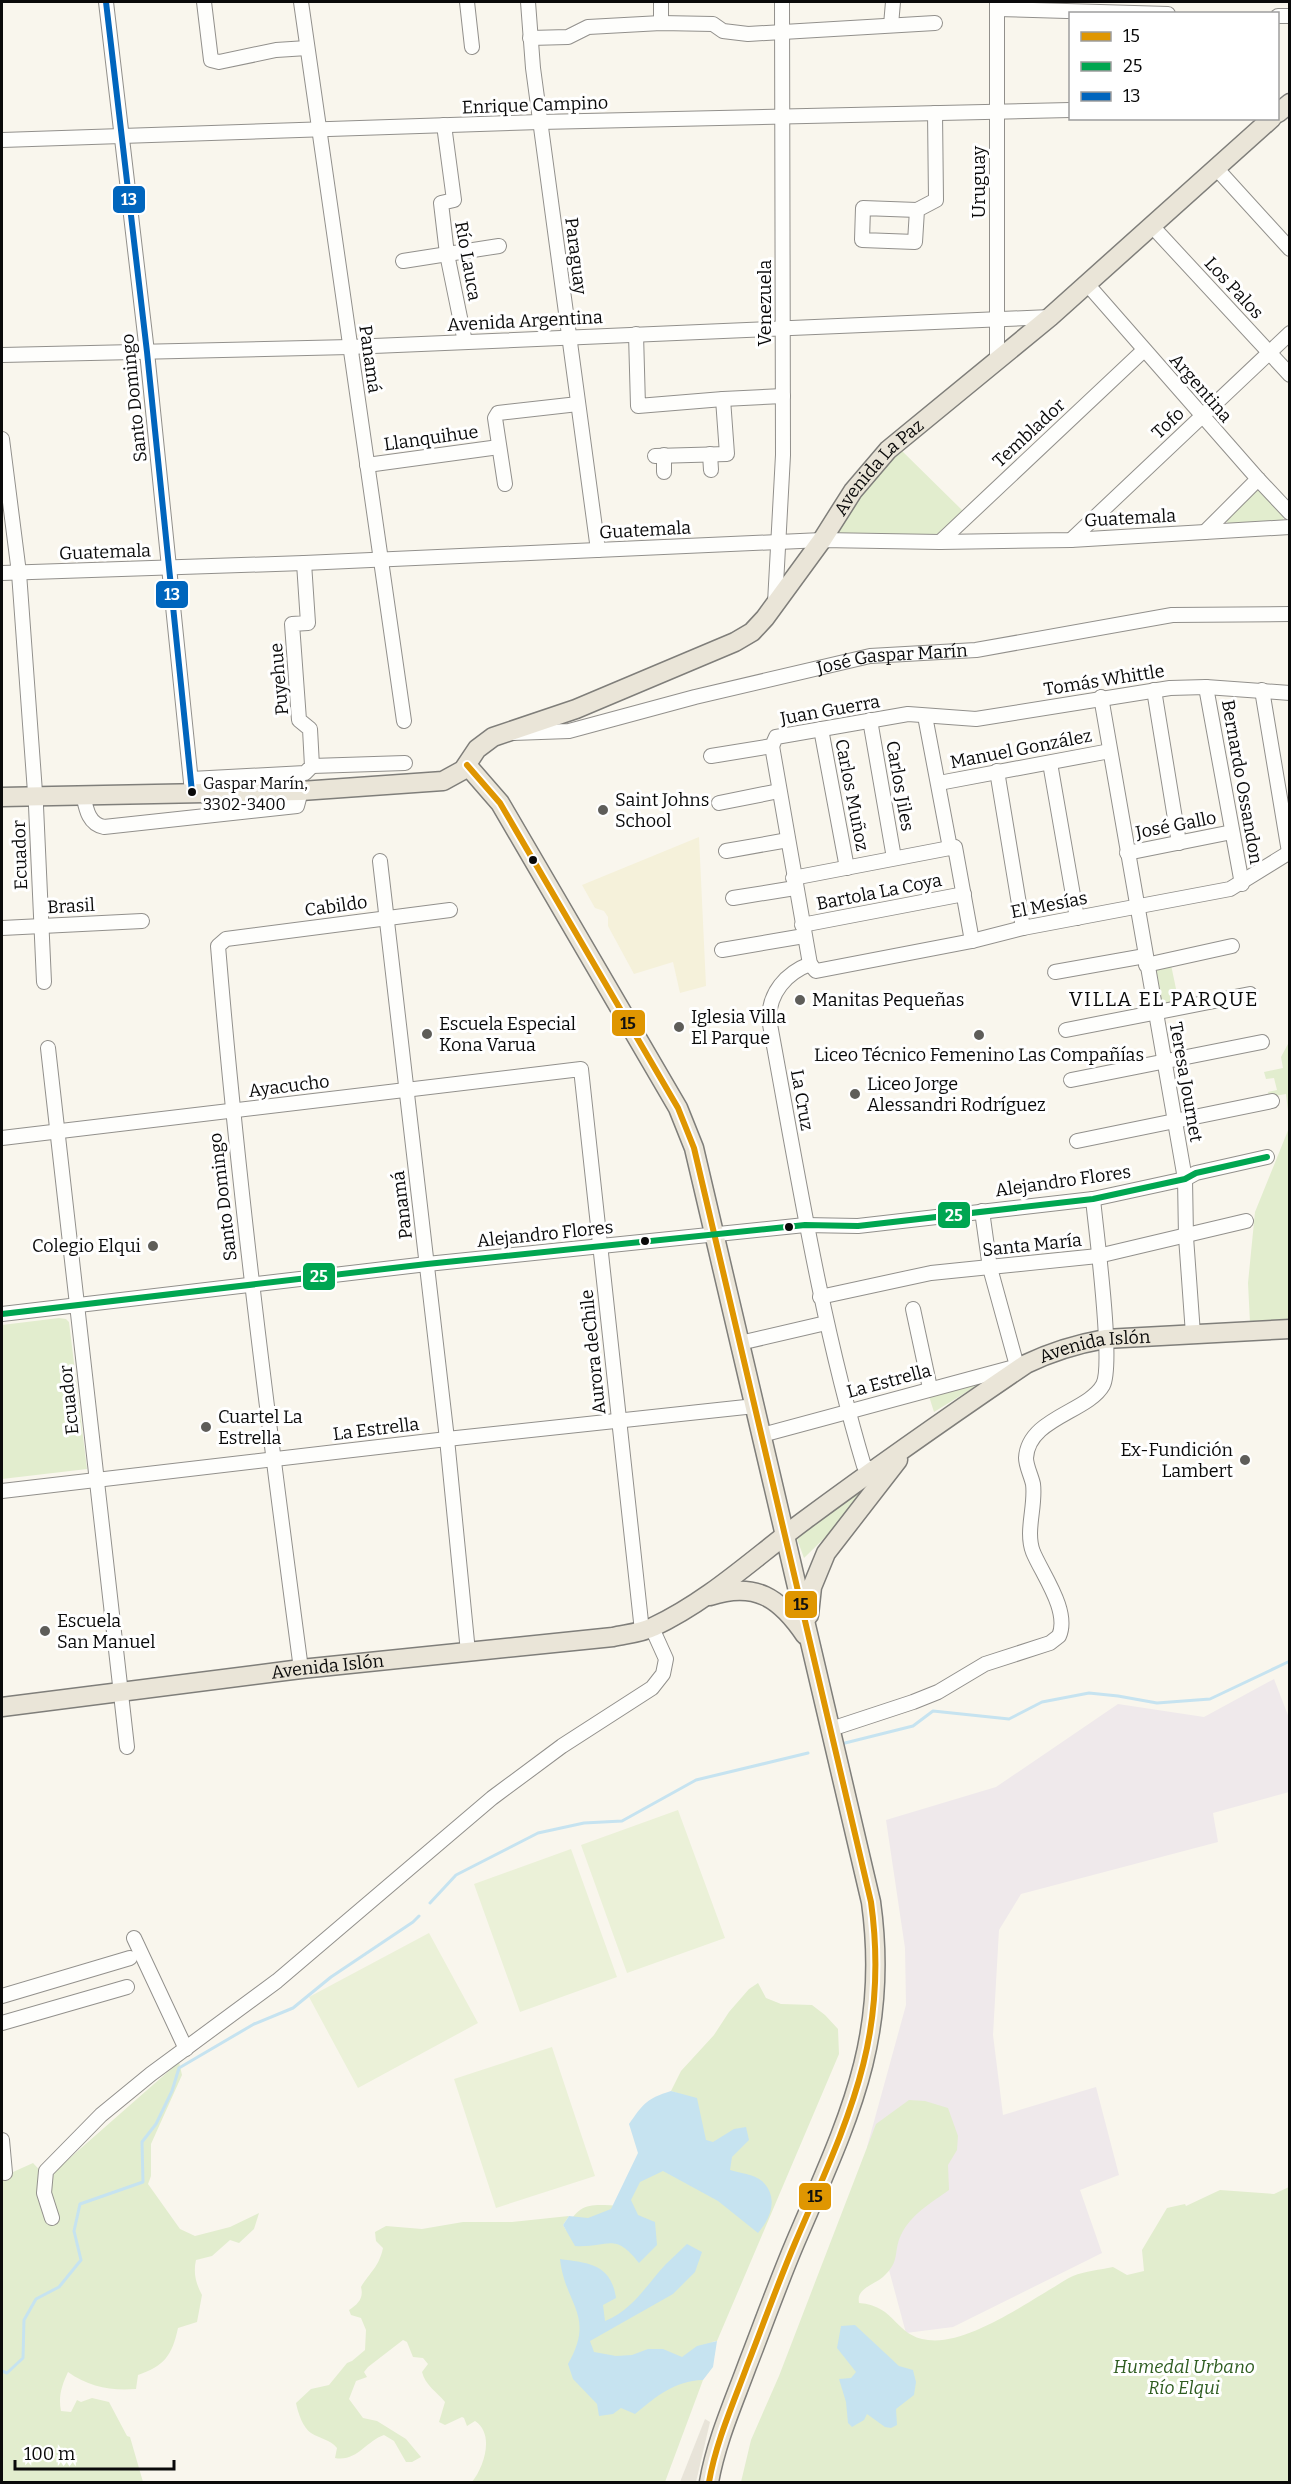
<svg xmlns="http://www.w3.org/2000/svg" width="1291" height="2484" viewBox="0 0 1291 2484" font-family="Bitter,serif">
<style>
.industrial{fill:#efe9eb}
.farmland{fill:#f5f1da}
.green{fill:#e2edce}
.pitch{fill:#ebf1d8}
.plaza{fill:#e8e4d9}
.water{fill:#c6e3f0}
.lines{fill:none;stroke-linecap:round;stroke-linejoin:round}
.stream{stroke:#c6e3f0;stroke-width:3}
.minor-casing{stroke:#92908c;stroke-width:16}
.major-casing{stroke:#7f7e7a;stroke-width:21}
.minor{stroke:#fefefc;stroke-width:14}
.major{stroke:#eae5d8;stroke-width:18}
.bus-1-casing{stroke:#fff;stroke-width:10}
.bus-2-casing{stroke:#fff;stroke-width:10}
.bus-3-casing{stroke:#fff;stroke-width:10}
.bus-1{stroke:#df9601;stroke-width:6}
.bus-2{stroke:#00a651;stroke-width:6}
.bus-3{stroke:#0065bd;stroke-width:6}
.bus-dot{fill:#0a0a0a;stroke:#fff;stroke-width:2}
.poi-dot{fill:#5e5d59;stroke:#fff;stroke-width:2}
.labels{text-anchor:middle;stroke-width:6;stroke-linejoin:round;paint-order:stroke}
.bus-label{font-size:16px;fill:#0a0a0a;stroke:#fff;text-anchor:start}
.street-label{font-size:18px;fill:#0a0a0a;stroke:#fff}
.poi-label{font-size:18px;fill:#0a0a0a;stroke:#fff;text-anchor:start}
.park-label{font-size:18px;font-style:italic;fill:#2e5c20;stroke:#fff}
.neighbourhood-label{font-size:20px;letter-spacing:1.5px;fill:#0a0a0a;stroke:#fff}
.line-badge{stroke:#fff;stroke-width:2}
.badge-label{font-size:16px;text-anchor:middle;font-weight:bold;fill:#fff}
.pale-badge-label{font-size:16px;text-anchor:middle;font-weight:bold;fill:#111}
</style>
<rect width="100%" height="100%" fill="#f9f6ed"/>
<path class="industrial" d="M1274,1679L1289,1718V1792L1213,1813L1218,1842L1021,1894L999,1930L993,2035L1003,2115L1096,2087L1119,2175L1080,2190L1102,2253L953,2327L906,2333L889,2270L867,2147L906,2005L905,1948L886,1820L996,1787L1118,1704L1204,1717Z"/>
<path class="farmland" d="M699,837L706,986L680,993L673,962L634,974L608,926V917L604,911L595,908L582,885Z"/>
<path class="green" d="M900,449L963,511L935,536L830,537L869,477Z
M1255,490L1262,492L1284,516L1283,521L1230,525L1226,521Z
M1170,960L1180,1008L1156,1014L1146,965Z
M1289,1042V1120L1286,1094L1269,1097L1268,1092L1277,1090L1274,1078L1266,1079L1264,1072L1283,1068L1281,1057Z
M1289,1128V1320L1250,1323L1248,1283L1255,1212Z
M59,1318L66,1319L69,1322L87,1469L2,1479V1325Z
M986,1380L934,1412L928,1393Z
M865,1493L855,1508L804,1558L797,1539C816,1524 841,1496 865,1493Z
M758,1983L766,1998L781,2004L812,2005L825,2015L838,2029L839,2054L717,2341L712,2342L699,2380H703L665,2482H472C484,2467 495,2434 475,2421L467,2426L464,2418L462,2417L445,2425L439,2422L445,2402C437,2392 425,2385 422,2372L428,2364L423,2358L413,2357L407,2342L403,2340L368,2367L364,2372L367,2377L356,2381L349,2399L363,2418L377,2421L406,2439L421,2457L412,2462H406L394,2441L384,2435C366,2441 357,2462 335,2458L337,2448C330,2439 320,2439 311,2433C303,2428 298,2413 296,2403L311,2389L329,2385L347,2363L352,2361L365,2350L366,2330L361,2318L351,2315L349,2310C358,2304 364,2298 361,2287C370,2272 379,2267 383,2248L376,2241L375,2232L386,2226L422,2229L463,2222H512L569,2216L563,2225L566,2230C579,2200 593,2205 622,2206L677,2093L671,2091L681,2071L714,2035L729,2012L749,1989Z
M179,2062L182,2075L151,2144V2176L148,2184L180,2229L195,2236L230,2227L259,2213L254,2229L239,2243L230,2240L212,2256L196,2260C193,2273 196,2284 202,2295L197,2322L178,2328C172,2356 164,2366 138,2375L136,2389C111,2391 89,2387 68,2372C62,2385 58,2396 61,2411L71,2412L77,2400L81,2402L92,2398L109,2402L127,2436L130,2437L143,2482H2V2177L33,2163L51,2182L55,2171Z
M909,2100L925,2101L948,2108L958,2136L957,2150L948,2165L949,2190C931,2203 911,2214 901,2235C893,2251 901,2261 883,2277C874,2285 856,2288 859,2303C897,2306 894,2336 928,2340C964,2345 1019,2308 1049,2290C1057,2286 1065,2279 1073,2276C1085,2271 1100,2270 1113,2267L1127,2275L1144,2271L1142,2250L1167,2208L1185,2204L1186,2206L1220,2190L1274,2194L1289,2187V2482H741L751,2440L779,2376L876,2124Z"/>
<path class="pitch" d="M678,1810L725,1938L627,1973L581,1845Z
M571,1849L617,1977L520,2012L474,1884Z
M429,1933L478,2023L358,2088L309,1997Z
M552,2047L595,2176L496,2208L454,2079Z"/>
<path class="plaza" d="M705,2419L710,2422L696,2482H680Z"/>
<path class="water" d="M671,2091L697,2098L706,2140L713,2142L734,2129L746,2127L749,2140L732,2157L730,2170C739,2173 754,2174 762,2181C779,2197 771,2218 758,2233L718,2201L663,2171L640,2182L631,2200L638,2215L655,2222L657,2245L639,2263C614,2231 609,2248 575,2246L563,2225L569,2216L588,2218L611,2209L638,2153L629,2124C644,2103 646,2099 671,2091Z
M687,2244L702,2252L695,2272L673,2294L590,2341L594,2352L616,2356L632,2355L648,2349H663L682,2357L697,2346L717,2341L713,2367L703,2380C674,2381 657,2396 635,2414L621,2408L613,2414L599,2416L597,2404L573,2379L568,2364C596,2315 565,2305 560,2259C589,2263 611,2264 616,2298L603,2305L605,2321C633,2310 647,2284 666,2264C673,2257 680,2251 687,2244Z
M855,2325L899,2366L913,2370L916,2382L914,2395L896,2409L897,2425L891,2428L885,2427L867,2414L864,2420L852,2427L848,2423L846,2402L839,2379L851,2378L856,2372L837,2348L841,2326Z"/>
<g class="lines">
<path class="stream" d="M841,1744L913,1726L933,1711L1009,1719L1042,1702L1089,1693L1118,1696L1157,1703L1210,1699L1290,1661
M430,1903L456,1875L538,1833L584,1823L622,1821L696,1780L808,1753
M2,2371L7,2373L23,2358L24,2320L36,2299L59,2287L81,2260L74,2231L80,2204L143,2182L142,2142L156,2124L172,2091L179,2068L254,2024L293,2008L331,1977L413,1922L419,1916"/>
<defs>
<g id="minor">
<path d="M106,2L147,352L192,792"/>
<path d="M204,2L211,60L219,62L276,50L307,48"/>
<path d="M301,2L404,721"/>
<path d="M467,2L472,47"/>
<path d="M528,2L533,68L598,550"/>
<path d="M997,9L1168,14"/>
<path d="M1278,16H1290"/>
<path d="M661,23V2"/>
<path d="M891,25L893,2"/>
<path d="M530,38L568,37L588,27L661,23L713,24L723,31L748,34L935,23"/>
<path d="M444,125L454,200L441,203L447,254L465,342"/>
<path d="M2,140L540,122L1070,110"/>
<path d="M1217,169L1290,249"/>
<path d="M917,210L915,242L862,240L863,208L917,210L936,200L935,113"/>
<path d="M1152,226L1290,375"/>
<path d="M403,261L499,246"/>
<path d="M1088,285L1258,479L1290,513"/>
<path d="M636,334L638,406L723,399L783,396"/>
<path d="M2,355L350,347L1050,317"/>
<path d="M997,362V2"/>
<path d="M2,439L19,573L36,806L44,982"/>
<path d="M710,454L711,470"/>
<path d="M664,455V472"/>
<path d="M655,456L727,454L723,399"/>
<path d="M367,465L499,447"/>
<path d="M505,484L495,418L498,413L578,404"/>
<path d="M1205,532L1258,479"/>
<path d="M1071,540L1290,333"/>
<path d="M940,542L1144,350"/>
<path d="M2,573L304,563L822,540L940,542L1071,540L1290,527"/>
<path d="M775,603L783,455L782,2"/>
<path d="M1206,687L1242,884"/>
<path d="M1154,690L1179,843"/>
<path d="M1262,690L1289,852"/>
<path d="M1101,697L1185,1179L1186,1237L1193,1334"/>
<path d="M925,716L950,848"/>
<path d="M870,720L894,858"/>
<path d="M821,729L847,868"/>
<path id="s1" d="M513,733L569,731L695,697L870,656L976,650L1172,615L1290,614"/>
<path d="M772,746L810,964"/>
<path d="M711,756L772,746L776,737L908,714L976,719L1170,688L1206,687L1290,693"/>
<path d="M1050,763L1077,918"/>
<path d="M312,766L405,763"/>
<path d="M997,771L1023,928"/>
<path d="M191,779L305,773L312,766L310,729L299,720L292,624L308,623L304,563"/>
<path d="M939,783L1110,751"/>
<path d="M83,794C86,808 88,824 104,827L297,806L301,791"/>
<path d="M719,803L779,791"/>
<path d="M726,851L788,840"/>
<path d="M1127,853L1232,832"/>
<path d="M380,861L447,1439L468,1652"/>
<path d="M793,878L955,847L972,941"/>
<path d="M733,898L795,888"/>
<path d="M802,925L964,894"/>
<path d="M2,928L142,921"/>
<path d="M722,950L804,936"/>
<path d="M810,964C786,973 769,993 769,1019C797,1169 820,1319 864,1466L874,1470"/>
<path d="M810,964L816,971L972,941L1023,928L1230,889L1290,852"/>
<path d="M1146,965L1232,946"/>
<path d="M1055,972L1145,956"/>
<path d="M1066,1030L1250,994"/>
<path d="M48,1048L127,1747"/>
<path d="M1071,1080L1262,1042"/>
<path d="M2,1138L581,1069L642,1631"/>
<path d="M1077,1141L1272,1101"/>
<path d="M982,1211L990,1268L1017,1366"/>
<path d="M820,1297L931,1273L1098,1256L1246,1221"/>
<path d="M913,1309L930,1388"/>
<path d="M2,1314L427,1264L805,1225L858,1226L1093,1199L1185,1179L1196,1173L1267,1157"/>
<path d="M740,1343L826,1323"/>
<path d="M762,1435L1018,1366"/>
<path d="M2,1491L447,1439L755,1406"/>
<path d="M301,1669C269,1428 238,1188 218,946L226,939L450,910"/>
<path d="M831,1729L913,1702L938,1692L985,1664L1050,1643L1059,1636C1070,1611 1042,1574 1033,1552C1025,1531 1036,1506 1033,1484C1031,1475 1026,1466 1026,1458C1028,1418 1088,1412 1103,1385C1114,1364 1096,1231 1093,1199"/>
<path d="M134,1938L186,2049"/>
<path d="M2,1996L130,1958"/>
<path d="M2,2023L127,1987"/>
<path d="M2,2140L5,2173"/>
<path d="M52,2218L44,2193L46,2171L101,2115L151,2074L277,1981L492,1798L562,1746L652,1688L663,1674L666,1659L652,1628"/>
</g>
<g id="major">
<path d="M1278,113L1290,103"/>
<path d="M467,765L500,803L678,1108L694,1148L871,1902C890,2039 847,2121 795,2243C778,2283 763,2325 747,2366C733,2404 716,2442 709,2482"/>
<path id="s2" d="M2,797L301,791L443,781L463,770L477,749L493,737L576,709L735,642L752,632L765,618L822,540L853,491L888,450L1050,317L1272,118"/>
<path d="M710,1596C755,1581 780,1598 805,1635"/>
<path d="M809,1615L812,1587L826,1553L898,1460"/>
<path id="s3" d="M2,1707L301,1669L613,1637C626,1634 641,1633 653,1627C709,1601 755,1557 805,1520C878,1466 951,1415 1026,1364C1051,1352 1077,1344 1105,1339L1290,1329"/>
</g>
</defs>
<use href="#minor" class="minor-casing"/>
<use href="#major" class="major-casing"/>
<use href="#minor" class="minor"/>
<use href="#major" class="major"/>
<defs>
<path id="bus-1" d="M467,765L500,803L678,1108L694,1148L871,1902C890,2039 847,2121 795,2243C778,2283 763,2325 747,2366C733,2404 716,2442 709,2482"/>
<path id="bus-2" d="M2,1314L427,1264L805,1225L858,1226L1093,1199L1185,1179L1196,1173L1267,1157"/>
<path id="bus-3" d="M106,2L147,352L192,792"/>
</defs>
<use href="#bus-1" class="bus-1-casing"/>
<use href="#bus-2" class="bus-2-casing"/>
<use href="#bus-3" class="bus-3-casing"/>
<use href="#bus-1" class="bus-1"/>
<use href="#bus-2" class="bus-2"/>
<use href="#bus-3" class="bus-3"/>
</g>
<g class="bus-dot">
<circle cx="192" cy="792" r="5"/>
<circle cx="533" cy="860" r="5"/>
<circle cx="789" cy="1227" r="5"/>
<circle cx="645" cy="1241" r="5"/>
</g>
<g class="poi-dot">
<circle cx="603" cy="810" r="6"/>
<circle cx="800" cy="1000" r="6"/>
<circle cx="679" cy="1027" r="6"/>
<circle cx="427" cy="1034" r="6"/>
<circle cx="979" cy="1035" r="6"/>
<circle cx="855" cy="1094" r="6"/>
<circle cx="153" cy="1246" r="6"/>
<circle cx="206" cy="1427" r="6"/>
<circle cx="1245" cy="1460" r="6"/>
<circle cx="45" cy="1631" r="6"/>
</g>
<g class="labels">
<g class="bus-label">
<text x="203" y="789">Gaspar Marín,<tspan x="203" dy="21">3302-3400</tspan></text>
</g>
<g class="street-label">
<text transform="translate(535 105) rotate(-2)" y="6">Enrique Campino</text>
<text transform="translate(979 182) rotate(-90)" y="6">Uruguay</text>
<text transform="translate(576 256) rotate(83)" y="6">Paraguay</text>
<text transform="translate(468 261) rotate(80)" y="6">Río Lauca</text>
<text transform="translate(1234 288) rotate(47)" y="6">Los Palos</text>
<text transform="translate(765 303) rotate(-90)" y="6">Venezuela</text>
<text transform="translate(525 321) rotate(-3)" y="6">Avenida Argentina</text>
<text transform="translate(370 359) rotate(82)" y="6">Panamá</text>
<text transform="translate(1201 388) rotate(49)" y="6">Argentina</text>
<text transform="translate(134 398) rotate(-96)" y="6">Santo Domingo</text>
<text transform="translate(1168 423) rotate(-43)" y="6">Tofo</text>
<text transform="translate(1029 433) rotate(-43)" y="6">Temblador</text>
<text transform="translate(431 438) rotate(-8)" y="6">Llanquihue</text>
<text dy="6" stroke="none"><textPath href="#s2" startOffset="998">Avenida La Paz</textPath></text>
<text transform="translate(1130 518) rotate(-3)" y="6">Guatemala</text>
<text transform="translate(645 530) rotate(-3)" y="6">Guatemala</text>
<text transform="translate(105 552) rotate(-2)" y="6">Guatemala</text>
<text dy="6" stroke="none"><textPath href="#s1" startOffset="388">José Gaspar Marín</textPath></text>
<text transform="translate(279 679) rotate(-95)" y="6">Puyehue</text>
<text transform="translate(1104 680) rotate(-9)" y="6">Tomás Whittle</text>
<text transform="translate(830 710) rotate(-10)" y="6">Juan Guerra</text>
<text transform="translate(1021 749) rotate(-11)" y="6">Manuel González</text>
<text transform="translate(1242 782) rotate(80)" y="6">Bernardo Ossandon</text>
<text transform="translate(900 786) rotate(80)" y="6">Carlos Jiles</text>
<text transform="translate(852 795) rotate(79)" y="6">Carlos Muñoz</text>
<text transform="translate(1176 825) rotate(-11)" y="6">José Gallo</text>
<text transform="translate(20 855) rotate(-92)" y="6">Ecuador</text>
<text transform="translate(879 892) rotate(-11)" y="6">Bartola La Coya</text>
<text transform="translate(1049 905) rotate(-11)" y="6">El Mesías</text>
<text transform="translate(71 906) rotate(-3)" y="6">Brasil</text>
<text transform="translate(336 906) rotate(-8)" y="6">Cabildo</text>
<text transform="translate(1186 1082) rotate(80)" y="6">Teresa Journet</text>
<text transform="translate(289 1086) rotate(-7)" y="6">Ayacucho</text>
<text transform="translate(802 1100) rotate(80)" y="6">La Cruz</text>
<text transform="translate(1063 1181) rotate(-8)" y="6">Alejandro Flores</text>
<text transform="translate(223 1197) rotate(-97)" y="6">Santo Domingo</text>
<text transform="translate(402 1205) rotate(-97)" y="6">Panamá</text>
<text transform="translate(545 1234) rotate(-6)" y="6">Alejandro Flores</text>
<text transform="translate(1032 1245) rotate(-6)" y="6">Santa María</text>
<text dy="6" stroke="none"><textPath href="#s3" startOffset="1185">Avenida Islón</textPath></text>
<text transform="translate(593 1352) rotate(-96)" y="6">Aurora deChile</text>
<text transform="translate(889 1381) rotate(-15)" y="6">La Estrella</text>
<text transform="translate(69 1400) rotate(-96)" y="6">Ecuador</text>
<text transform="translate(376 1429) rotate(-7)" y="6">La Estrella</text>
<text dy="6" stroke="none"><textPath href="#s3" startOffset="328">Avenida Islón</textPath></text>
</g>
<g class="poi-label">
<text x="615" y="806">Saint Johns<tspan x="615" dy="21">School</tspan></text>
<text x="812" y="1006">Manitas Pequeñas</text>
<text x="691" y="1023">Iglesia Villa<tspan x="691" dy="21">El Parque</tspan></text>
<text x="439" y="1030">Escuela Especial<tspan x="439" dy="21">Kona Varua</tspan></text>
<text x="979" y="1061" text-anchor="middle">Liceo Técnico Femenino Las Compañías</text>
<text x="867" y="1090">Liceo Jorge<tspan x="867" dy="21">Alessandri Rodríguez</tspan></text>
<text x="141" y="1252" text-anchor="end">Colegio Elqui</text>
<text x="218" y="1423">Cuartel La<tspan x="218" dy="21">Estrella</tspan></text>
<text x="1233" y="1456" text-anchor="end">Ex-Fundición<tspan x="1233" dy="21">Lambert</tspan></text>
<text x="57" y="1627">Escuela<tspan x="57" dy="21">San Manuel</tspan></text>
</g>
<g class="park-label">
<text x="1184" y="2373">Humedal Urbano<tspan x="1184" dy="21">Río Elqui</tspan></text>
</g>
<g class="neighbourhood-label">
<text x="1164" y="1006">VILLA EL PARQUE</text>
</g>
</g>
<g class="line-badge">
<rect x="112" y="185" width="34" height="29" rx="6" fill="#0065bd"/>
<rect x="155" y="580" width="34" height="29" rx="6" fill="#0065bd"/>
<rect x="611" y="1009" width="35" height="28" rx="6" fill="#df9601"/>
<rect x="937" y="1201" width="34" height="28" rx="6" fill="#00a651"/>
<rect x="302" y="1262" width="34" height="29" rx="6" fill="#00a651"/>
<rect x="784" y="1590" width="34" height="29" rx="6" fill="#df9601"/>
<rect x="798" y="2182" width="34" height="29" rx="6" fill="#df9601"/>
</g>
<g class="badge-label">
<text x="129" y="205">13</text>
<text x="172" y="600">13</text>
<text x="954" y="1221">25</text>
<text x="319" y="1282">25</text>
</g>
<g class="pale-badge-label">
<text x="628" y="1029">15</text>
<text x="801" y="1610">15</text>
<text x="815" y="2202">15</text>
</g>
<rect width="1291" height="2484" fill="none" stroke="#0a0a0a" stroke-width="6"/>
<rect x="1069" y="12" width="210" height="108" fill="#ffffff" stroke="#9d9d9d" stroke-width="1.5"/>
<rect x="1081" y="32" width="30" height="9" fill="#df9601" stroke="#9d9d9d" stroke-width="1.5"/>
<text x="1123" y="42" font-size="18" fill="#0a0a0a">15</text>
<rect x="1081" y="62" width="30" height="9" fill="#00a651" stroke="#9d9d9d" stroke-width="1.5"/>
<text x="1123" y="72" font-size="18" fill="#0a0a0a">25</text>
<rect x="1081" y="92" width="30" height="9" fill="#0065bd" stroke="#9d9d9d" stroke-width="1.5"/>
<text x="1123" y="102" font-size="18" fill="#0a0a0a">13</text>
<path d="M15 2460v9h159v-9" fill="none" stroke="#0a0a0a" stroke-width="3"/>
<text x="24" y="2460" font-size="18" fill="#0a0a0a" stroke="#ffffff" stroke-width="4.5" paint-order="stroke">100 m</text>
</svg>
